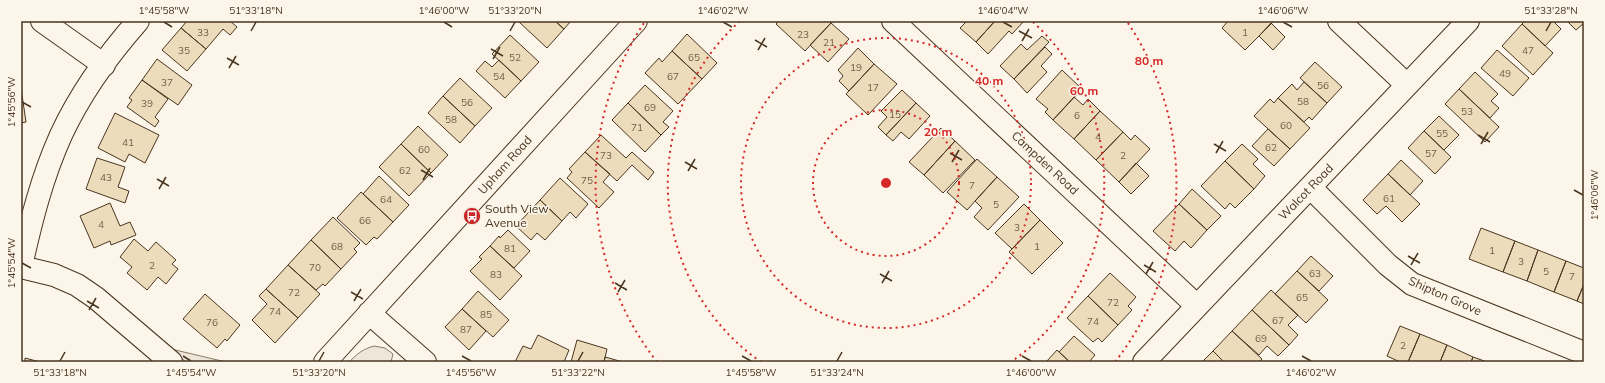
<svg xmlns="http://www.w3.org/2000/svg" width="1605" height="383" viewBox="0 0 1605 383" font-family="Mulish,sans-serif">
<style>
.green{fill:#ede6d9;stroke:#887966}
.building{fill:#ecdcbc;stroke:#4a3520}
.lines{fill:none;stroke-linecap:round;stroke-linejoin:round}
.minor-casing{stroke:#4a3520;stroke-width:24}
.minor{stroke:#fbf6e9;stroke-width:22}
.ticks{fill:none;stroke:#4a3520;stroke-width:1.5}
.ring{fill:none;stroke:#d62828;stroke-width:2;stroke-dasharray:2 4}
.labels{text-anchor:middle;stroke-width:3;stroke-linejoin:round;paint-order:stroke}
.number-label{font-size:10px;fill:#725f47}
.street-label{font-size:12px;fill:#4a3520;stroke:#fbf6e9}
.poi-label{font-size:12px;fill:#4a3520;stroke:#fbf6e9;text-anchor:start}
.centre{fill:#d62828;stroke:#fbf6e9;stroke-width:2}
.ring-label{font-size:12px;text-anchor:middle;font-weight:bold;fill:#d62828;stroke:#fbf6e9;stroke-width:3;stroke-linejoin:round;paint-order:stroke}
.neatline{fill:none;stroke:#4a3520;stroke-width:1.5}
.ticks-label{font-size:10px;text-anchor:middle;fill:#4a3520}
</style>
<rect width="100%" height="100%" fill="#fbf6e9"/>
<path class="green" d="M374,346L385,348L393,354L391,362H349C357,354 363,349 374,346Z
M171,349L226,362H186Z"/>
<path class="building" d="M187,21H230L237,27L230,35L223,29L206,49L181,28Z
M518,21H555L564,29L547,48Z
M555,21H571L564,29Z
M779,21H829L831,23L805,51L776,24Z
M967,21H995L976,42L960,28Z
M995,21H1024L1012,34L1009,31L988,54L976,42Z
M1228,21H1274L1245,50L1222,28Z
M1525,21H1553L1561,29L1545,46L1522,24Z
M1567,21H1584V23L1576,30Z
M831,23L849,39L828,62L810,45Z
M1271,23L1285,37L1273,50L1259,36Z
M1522,24L1553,53L1533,75L1502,46Z
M181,28L206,49L187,71L162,50Z
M687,34L717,63L702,79L672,51Z
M510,35L539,62L521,81L492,54Z
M1042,36L1049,42L1014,79L1000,66L1021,44L1027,50Z
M1045,47L1052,54L1041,66L1047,72L1027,93L1014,79Z
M858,48L874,64L849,91L839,81L843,76L838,70Z
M1497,50L1529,78L1513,96L1481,68Z
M672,51L702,79L678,104L645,73L659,58L662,62Z
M157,59L192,85L178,105L142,80Z
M499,60L521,81L505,98L476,71L485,61L492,67Z
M1315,62L1342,87L1327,103L1300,78Z
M874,64L897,84L868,115L846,94Z
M1062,70L1082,89L1053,120L1045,112L1048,109L1036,99Z
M1475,72L1498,94L1491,101L1499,108L1490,118L1459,89Z
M460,78L492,108L475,126L443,96Z
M142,80L168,99L155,117L159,121L155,127L127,107L132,100L129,98Z
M1304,82L1327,103L1312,120L1309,117L1304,122L1278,98L1292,84L1297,90Z
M645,85L673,111L663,122L669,127L661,135L628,103Z
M21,88L26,122L21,123Z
M1459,89L1499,127L1485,142L1445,104Z
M902,90L916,103L886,135L878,127L887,117L881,111Z
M443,96L475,126L460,143L428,113Z
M1074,97L1083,105L1088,99L1100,111L1074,139L1053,120Z
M1278,98L1310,128L1290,149L1254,116L1270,99L1274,103Z
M628,103L661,135L645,152L612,120Z
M916,103L930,116L909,139L901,132L893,141L886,135Z
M1100,111L1123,132L1096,160L1074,139Z
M115,113L159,135L145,163L129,154L125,162L98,148Z
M1439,116L1459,135L1444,150L1424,131Z
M418,126L448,155L431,173L401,144Z
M941,128L955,141L924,175L909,162Z
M1268,129L1290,149L1274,166L1252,146Z
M1424,131L1451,157L1435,174L1408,148Z
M1123,132L1131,140L1135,135L1150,149L1119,182L1096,160Z
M601,135L626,158L632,152L654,172L648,180L632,165L617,181L585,152Z
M955,141L975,160L943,193L924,175Z
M401,144L431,173L409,196L379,167Z
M1242,144L1258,159L1253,164L1265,176L1254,189L1225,161Z
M585,152L610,174L603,182L614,192L599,208L567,178L572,172L569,169Z
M97,158L125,167L118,187L129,191L125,203L86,189Z
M977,159L997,177L967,210L947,192Z
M1401,160L1423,181L1410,195L1388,174Z
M1225,161L1254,189L1235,208L1230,203L1225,209L1201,186Z
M1136,163L1149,176L1131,194L1119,182Z
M1388,174L1420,204L1402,222L1386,206L1377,214L1363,200Z
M379,176L409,205L393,222L363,194Z
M997,177L1019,197L988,230L974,217L982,208L975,201Z
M560,178L588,204L576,218L570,212L562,221L540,200Z
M1192,189L1221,216L1207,230L1179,204Z
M361,192L393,222L377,239L374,237L366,245L337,218Z
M540,200L562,221L545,240L537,233L531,240L516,226Z
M110,203L120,226L130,222L136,235L111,245L110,241L94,248L80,216Z
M1024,204L1040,220L1012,249L995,233Z
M1179,204L1207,230L1191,248L1184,241L1175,251L1153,231Z
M333,217L360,243L354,249L357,252L341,269L311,240Z
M1040,220L1063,243L1032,274L1009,252Z
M1481,228L1515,241L1503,272L1469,259Z
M508,230L530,251L514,268L490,246L499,236L500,238Z
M134,239L148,251L156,242L176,260L172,264L178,269L166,284L158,277L147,290L127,273L132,267L120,257Z
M311,240L341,269L325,286L323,284L316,290L288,265Z
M1515,241L1538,250L1527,281L1503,272Z
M490,246L522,276L500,300L470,271L482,259L479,257Z
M1538,250L1566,261L1554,292L1527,281Z
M1311,256L1333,276L1319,291L1297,271Z
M1566,261L1584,268V284L1577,301L1554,292Z
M288,265L320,294L298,318L266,289Z
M1297,271L1328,300L1306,323L1275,294Z
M1110,273L1136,297L1128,306L1132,310L1118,325L1088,296Z
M1584,284V304L1577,301Z
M266,289L298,318L275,343L252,320L267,304L259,296Z
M1271,290L1298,315L1288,325L1298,335L1289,345L1252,310Z
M478,291L509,320L493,337L462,309Z
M205,294L240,325L227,341L225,339L217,348L183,319Z
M1088,296L1118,325L1102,342L1098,338L1093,342L1067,318Z
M462,309L486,331L469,350L445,327Z
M1252,310L1289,345L1278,356L1267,346L1259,355L1232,331Z
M1400,326L1420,334L1408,362H1400L1387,356Z
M1232,331L1262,359L1259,362H1224L1213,351Z
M1420,334L1447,345L1440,362H1408Z
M538,335L569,350L564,362H515L523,346L531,349Z
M1074,336L1095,355L1089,362H1070L1059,352Z
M577,340L607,349L604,362H571Z
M1447,345L1473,357L1471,362H1440Z
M1057,350L1059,352L1070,362H1046Z
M1213,351L1224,362H1202Z
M605,357L623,362H604Z
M1473,357L1487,362H1471Z
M25,358L40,362H25Z"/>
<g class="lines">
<defs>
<path id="minor" d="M42,21L104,65
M893,21L1197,306
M1339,21L1407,85
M1311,188L1388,265L1412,284L1584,353
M21,266C31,221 42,177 61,135C80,94 108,55 138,21
M21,267L54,275L77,285L96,298L171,362
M369,313L425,362
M325,362L636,21
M1144,362L1468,21"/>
</defs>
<use href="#minor" class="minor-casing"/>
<use href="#minor" class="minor"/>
</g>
<path class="ticks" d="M164,22L172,27M444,22L452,27M723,22L732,27M1003,22L1012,27M1283,22L1292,27M251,31L256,22M510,31L515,22M1019,31L1032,38M1546,31L1551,22M755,40L767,47M1022,41L1029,29M491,49L503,56M758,50L765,38M227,58L239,65M493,59L500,47M229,68L236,56M22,102L31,107M1478,135L1490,142M1214,144L1226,151M1481,144L1488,132M950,153L962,160M1216,153L1223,141M685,162L697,169M952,162L959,150M421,170L433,177M688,171L695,159M157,179L169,186M423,180L430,168M159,189L166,177M1574,190L1583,195M1408,256L1420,263M22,263L31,268M1144,265L1156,272M1411,265L1418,253M880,274L892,281M1146,274L1153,262M615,283L627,290M882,283L889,271M351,292L363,299M618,292L625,280M87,301L99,308M354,301L361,289M89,310L96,298M183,356L191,361M462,356L471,361M742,356L751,361M1022,356L1031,361M1302,356L1311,361M60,361L65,352M319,361L324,352M578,361L583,352M837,361L842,352"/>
<g class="ring">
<circle cx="886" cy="183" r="73"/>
<circle cx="886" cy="183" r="145"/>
<path d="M761 362A218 218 0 0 1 739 22M1033 22A218 218 0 0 1 1011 362"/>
<path d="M657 362A290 290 0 0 1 644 23M1128 23A290 290 0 0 1 1115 362"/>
</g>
<defs>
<symbol id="bus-disc" viewBox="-11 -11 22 22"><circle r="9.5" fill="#c62828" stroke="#fbf6e9"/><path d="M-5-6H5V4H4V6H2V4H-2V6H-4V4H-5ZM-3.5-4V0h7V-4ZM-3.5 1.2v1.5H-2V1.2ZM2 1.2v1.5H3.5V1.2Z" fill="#fff"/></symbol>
</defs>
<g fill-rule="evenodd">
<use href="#bus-disc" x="462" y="206" width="20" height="20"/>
</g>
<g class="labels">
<g class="number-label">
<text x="203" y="36">33</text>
<text x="1245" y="36">1</text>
<text x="803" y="38">23</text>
<text x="829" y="46">21</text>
<text x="184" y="54">35</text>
<text x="1528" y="54">47</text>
<text x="515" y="61">52</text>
<text x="694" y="61">65</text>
<text x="856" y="71">19</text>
<text x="1505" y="77">49</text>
<text x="499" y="80">54</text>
<text x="673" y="80">67</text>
<text x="167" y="86">37</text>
<text x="1323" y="89">56</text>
<text x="873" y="91">17</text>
<text x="1303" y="105">58</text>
<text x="467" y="106">56</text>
<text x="147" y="107">39</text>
<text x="650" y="111">69</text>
<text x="1467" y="115">53</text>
<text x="895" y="118">15</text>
<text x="1077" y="119">6</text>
<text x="451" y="123">58</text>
<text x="1286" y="129">60</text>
<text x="637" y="131">71</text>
<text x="1442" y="137">55</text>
<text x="1098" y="140">4</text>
<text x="128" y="146">41</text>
<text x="1271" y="151">62</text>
<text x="424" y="153">60</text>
<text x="1431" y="157">57</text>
<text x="606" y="159">73</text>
<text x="1123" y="159">2</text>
<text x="405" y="174">62</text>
<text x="106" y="181">43</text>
<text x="587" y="184">75</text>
<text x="972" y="189">7</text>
<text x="1389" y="202">61</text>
<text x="386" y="203">64</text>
<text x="996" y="208">5</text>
<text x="365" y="224">66</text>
<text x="101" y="228">4</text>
<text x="1017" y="231">3</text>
<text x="337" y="250">68</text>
<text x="1037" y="250">1</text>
<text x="510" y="252">81</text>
<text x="1492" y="254">1</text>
<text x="1521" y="265">3</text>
<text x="152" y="269">2</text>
<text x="315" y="271">70</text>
<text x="1546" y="275">5</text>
<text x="1315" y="277">63</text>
<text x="496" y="278">83</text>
<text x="1572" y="280">7</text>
<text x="294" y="296">72</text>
<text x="1302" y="301">65</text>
<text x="1113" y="306">72</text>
<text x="275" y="315">74</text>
<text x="486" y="318">85</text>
<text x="1278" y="324">67</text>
<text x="1093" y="325">74</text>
<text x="212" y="326">76</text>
<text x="466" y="333">87</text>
<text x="1261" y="342">69</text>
<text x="1403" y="349">2</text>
</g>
<g class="street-label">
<text transform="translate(1045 163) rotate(43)" y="4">Campden Road</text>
<text transform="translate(505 165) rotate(-48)" y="4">Upham Road</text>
<text transform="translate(1306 192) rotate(-46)" y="4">Walcot Road</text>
<text transform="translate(1445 296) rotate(24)" y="4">Shipton Grove</text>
</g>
<g class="poi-label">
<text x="485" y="213">South View<tspan x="485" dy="14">Avenue</tspan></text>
</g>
</g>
<circle cx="886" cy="183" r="6" class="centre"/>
<g class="ring-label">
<text x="1149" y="65">80 m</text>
<text x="989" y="85">40 m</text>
<text x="1084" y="95">60 m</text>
<text x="938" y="136">20 m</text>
</g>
<rect width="1605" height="383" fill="none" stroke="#fbf6e9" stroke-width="44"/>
<rect x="22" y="22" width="1561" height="339" class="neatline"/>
<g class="ticks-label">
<text x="164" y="14">1°45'58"W</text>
<text x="256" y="14">51°33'18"N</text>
<text x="444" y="14">1°46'00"W</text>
<text x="515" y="14">51°33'20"N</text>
<text x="723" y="14">1°46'02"W</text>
<text x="1003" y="14">1°46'04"W</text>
<text x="1283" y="14">1°46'06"W</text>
<text x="1551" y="14">51°33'28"N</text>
<text transform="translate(11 102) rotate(-90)" y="4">1°45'56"W</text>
<text transform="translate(1594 195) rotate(-90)" y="4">1°46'06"W</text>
<text transform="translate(11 263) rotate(-90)" y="4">1°45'54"W</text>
<text x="60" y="376">51°33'18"N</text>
<text x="191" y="376">1°45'54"W</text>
<text x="319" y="376">51°33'20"N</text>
<text x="471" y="376">1°45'56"W</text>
<text x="578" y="376">51°33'22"N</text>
<text x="751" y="376">1°45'58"W</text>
<text x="837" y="376">51°33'24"N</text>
<text x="1031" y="376">1°46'00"W</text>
<text x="1311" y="376">1°46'02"W</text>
</g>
</svg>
